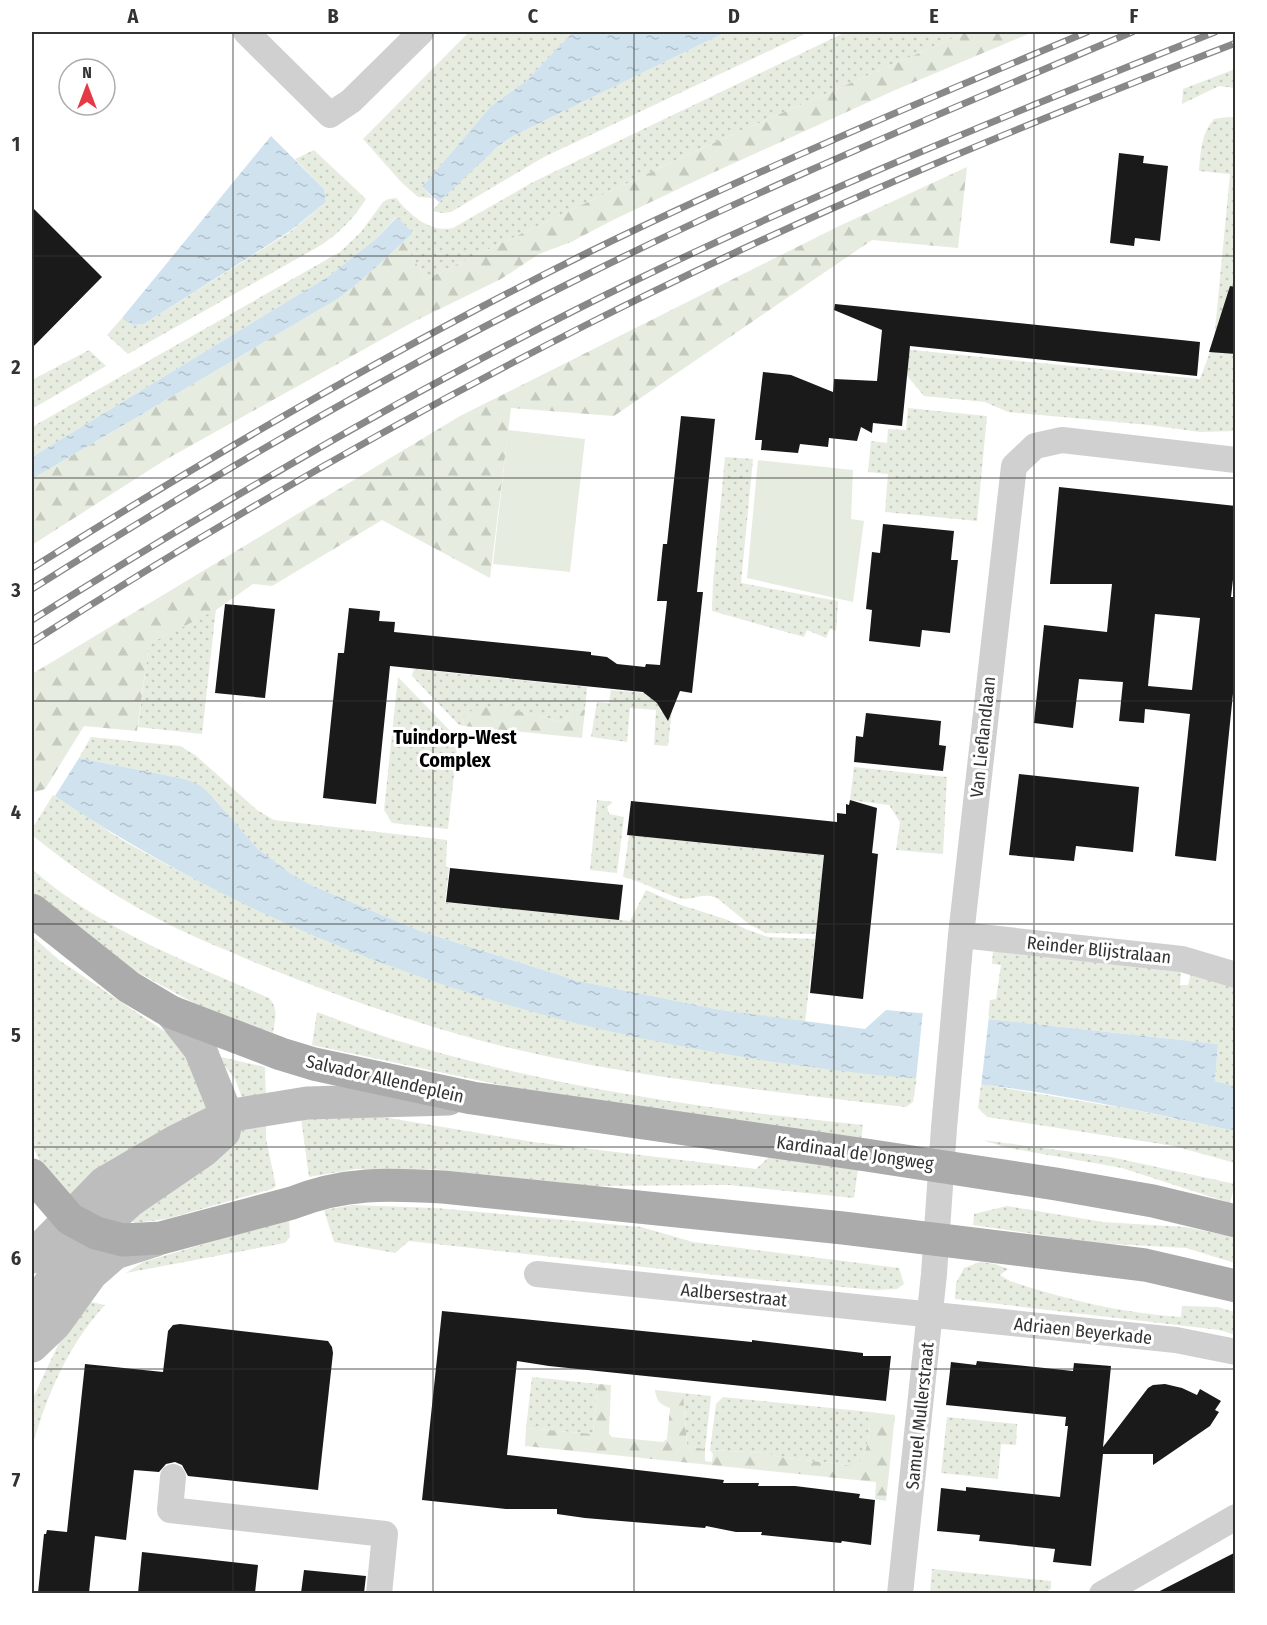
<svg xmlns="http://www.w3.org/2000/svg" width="1267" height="1625" viewBox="0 0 1267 1625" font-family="'Fira Sans Condensed',sans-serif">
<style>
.grass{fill:url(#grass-dots)}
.forest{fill:url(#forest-firs)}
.park{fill:#e6ecdf}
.water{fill:url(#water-ripples)}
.pier{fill:#fff}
.building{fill:#1a1a1a;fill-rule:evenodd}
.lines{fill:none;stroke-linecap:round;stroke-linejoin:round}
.minor{stroke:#d0d0d0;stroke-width:26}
.secondary{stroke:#bdbdbd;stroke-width:33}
.primary{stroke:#ababab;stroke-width:33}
.rail-casing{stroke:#888;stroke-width:7}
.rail{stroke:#fff;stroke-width:4.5;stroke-dasharray:14;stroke-linecap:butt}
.grid{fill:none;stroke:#333;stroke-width:1.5;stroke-opacity:0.55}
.labels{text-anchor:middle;stroke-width:6;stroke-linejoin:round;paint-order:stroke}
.street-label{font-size:18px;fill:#333;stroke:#fff}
.neighbourhood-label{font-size:20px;font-weight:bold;fill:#000;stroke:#fff}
.neatline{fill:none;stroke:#333;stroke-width:2}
.grid-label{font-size:20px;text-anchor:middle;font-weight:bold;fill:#333}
</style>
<defs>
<pattern id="grass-dots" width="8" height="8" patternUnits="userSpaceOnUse" patternTransform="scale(1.5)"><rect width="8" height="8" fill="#e6ecdf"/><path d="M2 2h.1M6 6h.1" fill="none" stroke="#c6cbc0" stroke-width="1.8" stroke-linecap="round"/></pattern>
<pattern id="forest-firs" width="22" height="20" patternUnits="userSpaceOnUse" patternTransform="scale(1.5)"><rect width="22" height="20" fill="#e6ecdf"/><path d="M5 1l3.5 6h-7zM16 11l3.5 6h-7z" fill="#c6cbc0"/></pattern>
<pattern id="water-ripples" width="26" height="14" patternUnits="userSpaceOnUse" patternTransform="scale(1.5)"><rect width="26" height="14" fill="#cfe2ee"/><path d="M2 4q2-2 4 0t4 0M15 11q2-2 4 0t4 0" fill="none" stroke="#b2c2cd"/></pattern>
</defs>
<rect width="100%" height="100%" fill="#fff"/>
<path class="grass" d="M469,32H573L525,82L491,106L422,187L433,198L418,197L402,183L363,139Z
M726,32H809L544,157L451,212L442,213L433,211C449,187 488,153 511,137Z
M846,32H967L693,152L426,279L403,242L413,233L396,217L377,238L329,276L32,457V427L340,252L361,232L383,202L388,199L396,198C410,215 430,233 453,228L533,182Z
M1235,69V88L1219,86L1182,104L1183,89Z
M1229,117L1235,118V431L1200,432L1149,425L1008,412L985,402L924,396L883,347L1200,379L1214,341L1230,174L1199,171C1201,151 1201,134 1214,119Z
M314,150L366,199C354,218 341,231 323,244L128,354L107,335L122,318L133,325L144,324L290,232L326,202L324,189L295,159Z
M89,350L106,366L32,409V380Z
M908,408L987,416L977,521L885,512L888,474L868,472L871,441L887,443L888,429L906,430Z
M725,457L753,459L741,583L838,601L836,631L830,629L826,638L807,630L804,637L712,611L713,583Z
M216,609L202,734L138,727L149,644Z
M414,669L587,687L585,710L574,709L562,722L514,710L463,719L464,726L459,725L412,676Z
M398,677L458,739L448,829L392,823L384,810Z
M611,690L644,693L660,690V711L664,713L672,710L668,746L654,745L656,710L630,708L627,742L591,737L597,702L609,703Z
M91,737L180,746L195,755L257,810L274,820L447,840L446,867L449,868L445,902L630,921L646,890L678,904L725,919L748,930L768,937L815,939L805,1022L721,1010L578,981L420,931L313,886L290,873L258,849L209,793L185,779L79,758Z
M854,767L947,777L943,854L896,850L900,822L889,805L850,800Z
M53,795C76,807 97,824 119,838C166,866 217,890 267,914C410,981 564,1025 720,1052C785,1064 850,1073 917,1077L913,1102L906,1107C764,1090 620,1077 482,1041C402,1019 325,992 249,960C225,949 200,940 176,928C124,903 76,871 32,835V829Z
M597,800L613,802L607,807L609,814L624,817L617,873L590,870Z
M629,835L824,855L816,934L766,933L750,925L717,898C705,893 697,898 685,899C674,899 640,880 623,877Z
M32,869C99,929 188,962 269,998C279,1008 275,1021 273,1033L203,1008L128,967L32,892Z
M32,936L59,960L167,1033L185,1051L208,1110L72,1201L41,1164L32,1144Z
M993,951L1181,971L1180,985H1188L1191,973L1235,985V1086L1215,1081L1218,1044L988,1019L990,1000L996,999L1001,965L992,964Z
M317,1012C350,1024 382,1037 416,1046C561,1089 713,1110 863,1125L861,1140L505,1086L312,1045Z
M221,1057L265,1067L266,1100L244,1103L235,1079L220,1060Z
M981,1084L1129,1109L1235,1131V1163L1174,1146L987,1117L978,1108Z
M300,1111L365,1114L533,1142L756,1169L769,1157L858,1169L854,1198L729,1185L591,1186L432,1169H356L309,1177Z
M266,1117V1139L276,1186L272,1189L166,1219L135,1223L131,1220L243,1120Z
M983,1140L1111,1157L1235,1184L1230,1203L1122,1168L1004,1147Z
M353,1205L436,1208L641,1227L693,1242L899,1268L904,1284L897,1289L876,1290L743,1278L409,1241L395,1253L334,1242L324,1210Z
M1007,1206L1103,1222L1185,1227L1235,1237V1263L1186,1248L1097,1243L973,1225L974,1214Z
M289,1219L290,1237L285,1243L126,1273L143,1262Z
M980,1262L995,1264L1008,1269L1000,1275L1010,1281C1067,1300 1121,1313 1181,1317L1182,1306L1218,1307L1235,1312V1335L1220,1330L955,1299L956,1283L964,1268Z
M86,1301L105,1305C68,1345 47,1395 32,1447V1400L59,1343Z
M532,1377L598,1384L593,1434L526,1428Z
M683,1393L711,1396L705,1449L687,1446Z
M723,1397L870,1412C871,1425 868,1460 855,1466L779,1457L766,1453L710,1450L716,1404Z
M947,1417L1017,1424L1016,1445L1001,1444L998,1479L941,1473Z
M932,1569L1051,1581V1589L1043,1594L930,1593Z"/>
<path class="forest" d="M967,32H1033L893,91L710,174L613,220L571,242L539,254L501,279L413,322L165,460L32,545V479L339,298C362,281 381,261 403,242L426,279L693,152Z
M967,167L958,248L872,240L614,416L511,408L490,578L382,520L272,586L253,584L216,610L149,644L137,731L84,726L45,789L32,793V674L460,416L835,228Z
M481,707L514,710L562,722L574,709L585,710L582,738L464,726L463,719L466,713Z
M598,1384L611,1385L609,1434L612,1437L663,1442L667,1439L670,1408C660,1405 656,1400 655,1390L683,1393L687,1446L705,1449V1461L712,1462L713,1454L710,1450L766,1453L779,1457L855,1466C868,1460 871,1425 870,1412L895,1415L886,1501L875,1499L876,1482L525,1446L526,1428L593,1434Z"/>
<path class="park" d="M508,430L585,439L570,572L493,564Z
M758,460L853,470L851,519L864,521L853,602L747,578Z"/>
<path class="water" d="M573,32H726L511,137L496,148L439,202L422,187L491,106L525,82Z
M271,136L324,189L326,202L290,231L144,324L133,325L122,318Z
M397,217L413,233C388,255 365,279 339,298L32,479V457L329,276L377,238Z
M79,758L185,779L199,785L209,793L258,849L290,873L313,886L420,931L578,981L721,1010L865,1029L886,1010L988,1019L1218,1044L1215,1081L1235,1086V1131C1150,1113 1065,1094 978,1084C939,1079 900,1078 860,1073C797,1066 733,1056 670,1044C453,1002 238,919 55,796Z"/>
<path class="pier" d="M923,1010L989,1016L981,1087L916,1080Z"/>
<path class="building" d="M1119,153L1144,156L1143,163L1168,166L1160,241L1135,238L1134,246L1110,243Z
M32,207L102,277L32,348Z
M1230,286L1236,287V354L1209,352Z
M835,304L1200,342L1197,376L910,346L902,426L873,423L872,433L861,427L857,441L829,438L828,447L800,444L798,453L761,450L762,440H755L763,372L791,375L833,392L834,379L877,381L882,330L834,310Z
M681,416L715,419L697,592H703L692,693L680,691L668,721L657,703L643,692L390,666L376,804L323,798L338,653H344L349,608L380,611L379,621L395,622L394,632L591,652V655L607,657L617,664L645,667L646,664L660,665L667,601H657L663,544H667Z
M1059,487L1236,506V553L1231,597H1236V664L1216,861L1175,856L1190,714L1145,709L1144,723L1119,721L1123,682L1079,679L1073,728L1034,723L1044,625L1107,632L1112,584H1050ZM1155,614L1200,618L1192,690L1148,686Z
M883,524L954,531L951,560H958L950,633L922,630L920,647L869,641L872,610L866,609L872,552L880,553Z
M225,604L275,609L265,698L215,693Z
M866,713L941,721L939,745L946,746L943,771L854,762L856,736L863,737Z
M1019,774L1139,787L1133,852L1076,846L1074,861L1009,855Z
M850,800L877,808L872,853L878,854L863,999L810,993L824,855L627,835L631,801L837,822V813L846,814V804L849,805Z
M450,868L623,885L619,920L446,902Z
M442,1311L752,1342V1340L863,1353V1356H891L886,1401L549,1366L517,1361L507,1455L724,1480L723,1483H759L758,1486H795L860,1494L859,1498L875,1500L871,1545L842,1541L841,1543L761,1535L762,1532H736L706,1526L705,1528L585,1518L557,1514V1509H506L422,1500Z
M180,1324L328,1341L332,1347L333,1353L318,1490L188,1476L182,1465L175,1462L166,1464L159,1472L134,1470L126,1540L95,1536L89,1593H38L44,1534H46L47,1530L67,1532L85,1364L163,1372L168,1331L173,1325Z
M977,1361L1073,1371L1074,1363L1111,1366L1103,1447L1148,1388L1153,1385L1165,1384L1182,1388L1197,1395L1200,1389L1221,1401L1215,1410L1219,1412L1210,1426L1153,1465V1454H1103L1091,1566L1053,1562L1055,1549L979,1541L980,1535L937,1531L941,1488L966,1491V1487L1060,1497L1068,1426H1065L1066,1417L946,1405L951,1362L976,1365Z
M142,1552L258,1565L255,1593H138Z
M1236,1552V1593H1156Z
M304,1570L366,1576L364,1593H301Z"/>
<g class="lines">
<path class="minor" d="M246,32L330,115L351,101L421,32
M961,935L1182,959L1236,975
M537,1274L1176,1340L1236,1352
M173,1477L170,1510L385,1534L379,1594
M900,1594L934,1274L944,1128L961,935L1014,466L1035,446L1062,440L1236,460
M1102,1594L1236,1517"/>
<path class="secondary" d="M32,1257L104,1183L176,1141L227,1116L307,1103L449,1099
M32,1320L40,1299L61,1265L130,1201L203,1151L224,1132L227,1116L200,1049L171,1012
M32,1346L55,1324L91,1274L115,1253L156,1240"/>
<path class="primary" d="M32,910L129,987L171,1012L281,1054L314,1064L472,1098L866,1155L1056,1184L1153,1201L1236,1221
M32,1175L70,1219L96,1233L123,1240L161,1238L292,1203C345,1182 387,1184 443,1187L843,1228L1145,1265L1236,1286"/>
<defs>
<path id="rail" d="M32,568C213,454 399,346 591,251C753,172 920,102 1087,32
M32,589C205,480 382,377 566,285C751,192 942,113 1132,32
M32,620C227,498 426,382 634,281C824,189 1019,110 1215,32
M32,642C211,528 394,422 584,326C795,219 1014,128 1236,43"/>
</defs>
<use href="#rail" class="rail-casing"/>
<use href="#rail" class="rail"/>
</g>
<path class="grid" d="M233,32V1594M433,32V1594M634,32V1594M834,32V1594M1034,32V1594M32,256H1236M32,478H1236M32,701H1236M32,924H1236M32,1147H1236M32,1369H1236"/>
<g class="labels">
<g class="street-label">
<text transform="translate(983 737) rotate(-84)" y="6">Van Lieflandlaan</text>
<text transform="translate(1099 950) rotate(6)" y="6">Reinder Blijstralaan</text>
<text transform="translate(385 1079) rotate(13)" y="6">Salvador Allendeplein</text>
<text transform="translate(855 1153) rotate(8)" y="6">Kardinaal de Jongweg</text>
<text transform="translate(734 1295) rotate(6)" y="6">Aalbersestraat</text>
<text transform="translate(1083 1331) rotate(6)" y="6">Adriaen Beyerkade</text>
<text transform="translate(920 1416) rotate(-84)" y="6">Samuel Mullerstraat</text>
</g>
<g class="neighbourhood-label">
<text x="455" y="744">Tuindorp-West<tspan x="455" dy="23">Complex</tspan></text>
</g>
</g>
<rect width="1267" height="1625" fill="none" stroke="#ffffff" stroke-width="66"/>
<g transform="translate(87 87)"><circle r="28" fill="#ffffff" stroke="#adadad" stroke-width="1.5"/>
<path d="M0-4.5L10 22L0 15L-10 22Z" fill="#e63946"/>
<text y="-9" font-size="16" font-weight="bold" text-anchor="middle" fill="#333333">N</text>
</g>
<rect x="33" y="33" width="1201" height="1559" class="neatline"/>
<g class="grid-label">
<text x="133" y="23">A</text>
<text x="333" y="23">B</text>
<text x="533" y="23">C</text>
<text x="734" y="23">D</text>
<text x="934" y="23">E</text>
<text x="1134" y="23">F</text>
<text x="16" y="151">1</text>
<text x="16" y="374">2</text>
<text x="16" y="597">3</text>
<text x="16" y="819">4</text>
<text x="16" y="1042">5</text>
<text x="16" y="1265">6</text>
<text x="16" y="1487">7</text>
</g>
</svg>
